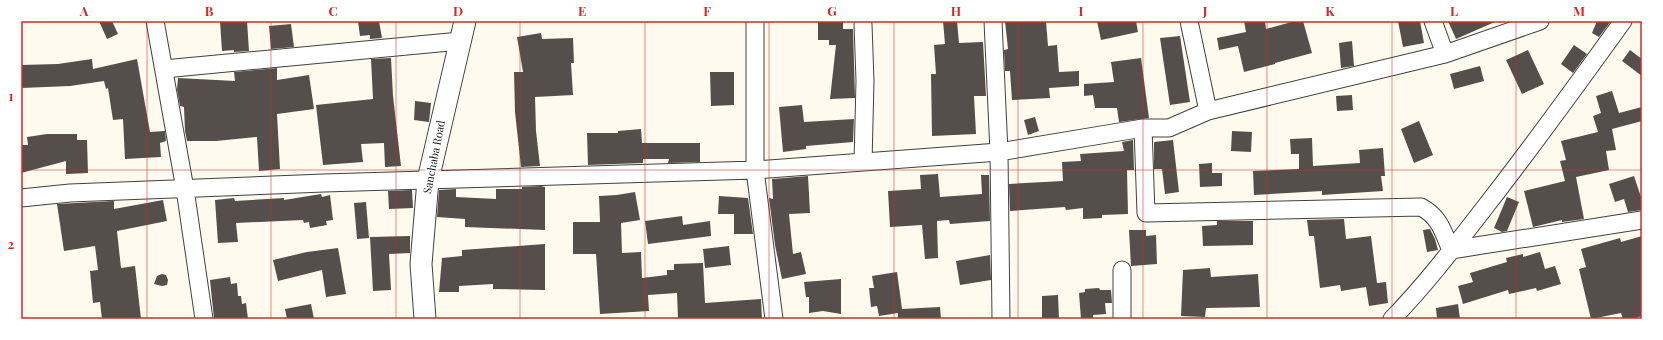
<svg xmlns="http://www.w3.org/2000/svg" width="1663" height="340" viewBox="0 0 1663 340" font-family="'Playfair Display',serif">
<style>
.building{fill:#554e4a}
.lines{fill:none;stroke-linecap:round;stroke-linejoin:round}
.minor-casing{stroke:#404040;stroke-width:19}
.tertiary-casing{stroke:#404040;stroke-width:23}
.minor{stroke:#fff;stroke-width:17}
.tertiary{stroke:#fff;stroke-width:21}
.grid{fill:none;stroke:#d62828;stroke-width:1;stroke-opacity:0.55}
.labels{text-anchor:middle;stroke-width:4;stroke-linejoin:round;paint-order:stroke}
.street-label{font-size:11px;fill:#0d0d0d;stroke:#fff}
.neatline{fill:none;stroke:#d62828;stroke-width:1.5}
.grid-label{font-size:13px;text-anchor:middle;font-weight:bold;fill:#d62828}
</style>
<rect width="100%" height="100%" fill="#fefbee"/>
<path class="building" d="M99,21H112L118,34L107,39Z
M220,21H247L249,51L234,52V50L222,51Z
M358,21H379L382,38L370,39V35L360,36Z
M818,21H843V29H853L855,98L830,99L836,45H829V40H818Z
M943,21H957L959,43L983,42L986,96H974L976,134L932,136L931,74H936L934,45L945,44Z
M1005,21H1046L1048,46L1057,45L1059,72L1079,71V86L1049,88L1050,98L1012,100L1010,71H1005L1004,50L1008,49Z
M1097,21H1136L1138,32L1101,40Z
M1244,21H1265L1266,29L1295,21H1303L1312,53L1275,63V64L1244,72L1238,46L1219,50L1217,38L1246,32Z
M1398,21H1420L1424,43L1403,47Z
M1448,21H1497L1456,39Z
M1597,21H1611L1599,37L1592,33Z
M291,24L294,47L271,49L269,26Z
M541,33L542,39L573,38L574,63H571L573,95L535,97L536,131L540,166L521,167L515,112L514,72H523L517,37Z
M1180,36L1190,102L1170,105L1160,38Z
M1352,41L1354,66L1341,68L1339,43Z
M1574,45L1587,54L1573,73L1561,64Z
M1528,50L1544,84L1522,94L1506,60Z
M1630,50L1642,59V76L1622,61Z
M391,58L393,96L401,166L385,167L384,143L361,144L363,162L323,165L316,105L373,99L371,59Z
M1141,58L1149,118L1119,122L1117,108H1095L1093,95L1084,96V84L1114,82L1111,62Z
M92,59L93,69L137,59L150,132L165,131L166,141L160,143L161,157L125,159L123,119L113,120L108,88L106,89L104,81L70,86L21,88V65L58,64Z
M1480,66L1484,81L1454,89L1450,74Z
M277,68V80L309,75L314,109L277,114L280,169L259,171L257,137L216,141H187L185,131L184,107L180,106L177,89L178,78L235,81L234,72Z
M710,72H734V105L711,106Z
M1612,91L1619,113L1642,107V121L1612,129L1616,150L1606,151L1609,170L1576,177L1584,219L1562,222V220L1533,227L1524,191L1565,181L1560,161L1566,160L1561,141L1598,132L1593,116L1601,113L1596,96Z
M1352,95L1353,110L1337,111L1336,96Z
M415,101L431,103L429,122L414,120Z
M802,105L804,122L854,119L853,142L806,146V149L783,152L779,107Z
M1035,117L1039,131L1028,135L1024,120Z
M1419,121L1433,155L1414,163L1401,129Z
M641,129L642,143H700V162L668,163L669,159H643V163L588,165L587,133H618V131Z
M1232,131L1252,132L1251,152L1231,151Z
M47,134H77V140H87L88,173L66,174V161L21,173V145H28L27,137Z
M1312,138L1313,166L1360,163L1359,150L1383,148L1385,176H1381L1383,191L1322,195V191L1254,195L1253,171L1299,169V154H1291L1290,139Z
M1133,140L1134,170H1127L1128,214L1102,215V218L1083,219V208L1066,210L1065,207L1010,211L1009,184L1063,181L1062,162L1081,161L1080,154L1124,151L1122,142Z
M1173,140L1179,192L1165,194L1162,169H1154V142Z
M1212,163V173H1222V186L1200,187L1199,164Z
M938,174L940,197L982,194L981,175H989L990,221L950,224L949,220L937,221L938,258L925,259L922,225L890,227L888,191L921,189L920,175Z
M808,176L810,213L789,214L793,254L801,252L806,274L782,279L775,245L769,198L773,199L772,179Z
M1634,176L1642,200V210L1628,212L1624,199L1615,202L1609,184Z
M541,186L545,187V230L465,227V219L437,217L439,190L456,189V197L496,199V189H522V187Z
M412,190L413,208L389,209L388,191Z
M635,192L640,220L621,223L622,253L641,252L642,278L667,275V270H674V264L703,263L705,303L761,299L762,319H678L677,293L648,295L649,311L600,314L596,254H573V222H600L599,196L617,195Z
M321,194L322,197L330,195L333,220L326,221L327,225L310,228L309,222L304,223L303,220L236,223L238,242L218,243L215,200L234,198L235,201L284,198V200Z
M719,196L748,198L753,234H734V214H718Z
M1507,197L1519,202L1507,231L1502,232L1494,228Z
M163,200L167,221L117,231L121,268L135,266L141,319H102L100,302L93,303L90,271L98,270L95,246L64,251L57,204L114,201V209Z
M366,202L369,238L357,239L354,203Z
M682,216L683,225L710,221L711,236L648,244L645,221Z
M1344,219L1346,239L1371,236L1377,283L1386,282L1388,303L1369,306L1366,287L1341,291L1340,285L1320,288L1314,236H1309L1307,220Z
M1217,221H1253V245L1203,246L1202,226L1217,225Z
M1430,229L1435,239L1438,250L1427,252L1423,230Z
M1129,230H1146V236L1156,235L1157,264L1131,266Z
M410,236V253L389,254L391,290L373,291L370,237Z
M1642,236V316L1632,319H1623L1621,313L1591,319L1579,269L1586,267L1581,249L1620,238L1621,242Z
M545,244V290L493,289V284L459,286V292H439L442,258L462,256V250Z
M729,246L731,265L705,268L703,249Z
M338,248L346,294L326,297L322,270L278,281L273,260L307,252Z
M1540,252L1545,269L1555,266L1561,284L1537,291L1536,288L1509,294L1508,290L1463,304L1458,286L1473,282L1470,273L1507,262L1506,258L1523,254V257Z
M990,255L991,280L960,285L956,261Z
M1210,268L1211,277L1258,274L1260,307L1206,308L1205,317L1181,316L1183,270Z
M897,272L902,309L940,307L941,319H898V313L879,316L877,306L871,307L869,288H874L872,276Z
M162,274L166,275L168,280L167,285L162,286L154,284L157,276Z
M230,277L231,284L237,283L238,296H241L242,304L246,303L248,319H214L210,280Z
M841,279V314L823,311L809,313V297H806L804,282Z
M1099,288L1100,290H1111L1112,303H1105L1106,314L1093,315V319H1081L1079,293L1085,292V289Z
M1058,295L1059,319H1042V296Z
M311,304L314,319H287L285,309Z
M1458,304L1460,319H1437L1436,308Z"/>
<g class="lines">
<defs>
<path id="minor" d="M155,21L185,189L204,319
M755,21V170L774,319
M993,21L999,152L1001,319
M1189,21L1208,111
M1433,21L1445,54
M863,24L865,81L863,162
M164,69L460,41
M1143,128L1146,213L1421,207C1440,217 1443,232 1451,250L1642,220
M21,198L70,193L324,183L755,170L999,152L1143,128H1169L1208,111L1445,54L1540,21
M1122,319V270
M1392,319C1427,283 1458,242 1489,202C1535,143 1579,82 1623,21"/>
<path id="tertiary" d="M425,319L421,264L428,180L465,21"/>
</defs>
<use href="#minor" class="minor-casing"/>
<use href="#tertiary" class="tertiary-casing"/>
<use href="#minor" class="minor"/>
<use href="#tertiary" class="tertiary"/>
</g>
<path class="grid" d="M147,21V319M271,21V319M396,21V319M520,21V319M645,21V319M769,21V319M894,21V319M1018,21V319M1143,21V319M1267,21V319M1392,21V319M1516,21V319M21,170H1642"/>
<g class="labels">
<g class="street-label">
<text transform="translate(434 157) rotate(-79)" y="4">Sanchaba Road</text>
</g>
</g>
<rect width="1663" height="340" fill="none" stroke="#ffffff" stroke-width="44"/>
<rect x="22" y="22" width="1619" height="296" class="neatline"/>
<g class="grid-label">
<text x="84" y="16">A</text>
<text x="209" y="16">B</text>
<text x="333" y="16">C</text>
<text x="458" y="16">D</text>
<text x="582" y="16">E</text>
<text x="707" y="16">F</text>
<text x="832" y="16">G</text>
<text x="956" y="16">H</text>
<text x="1081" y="16">I</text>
<text x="1205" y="16">J</text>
<text x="1330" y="16">K</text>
<text x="1454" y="16">L</text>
<text x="1579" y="16">M</text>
<text x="11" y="101">1</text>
<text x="11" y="249">2</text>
</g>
</svg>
